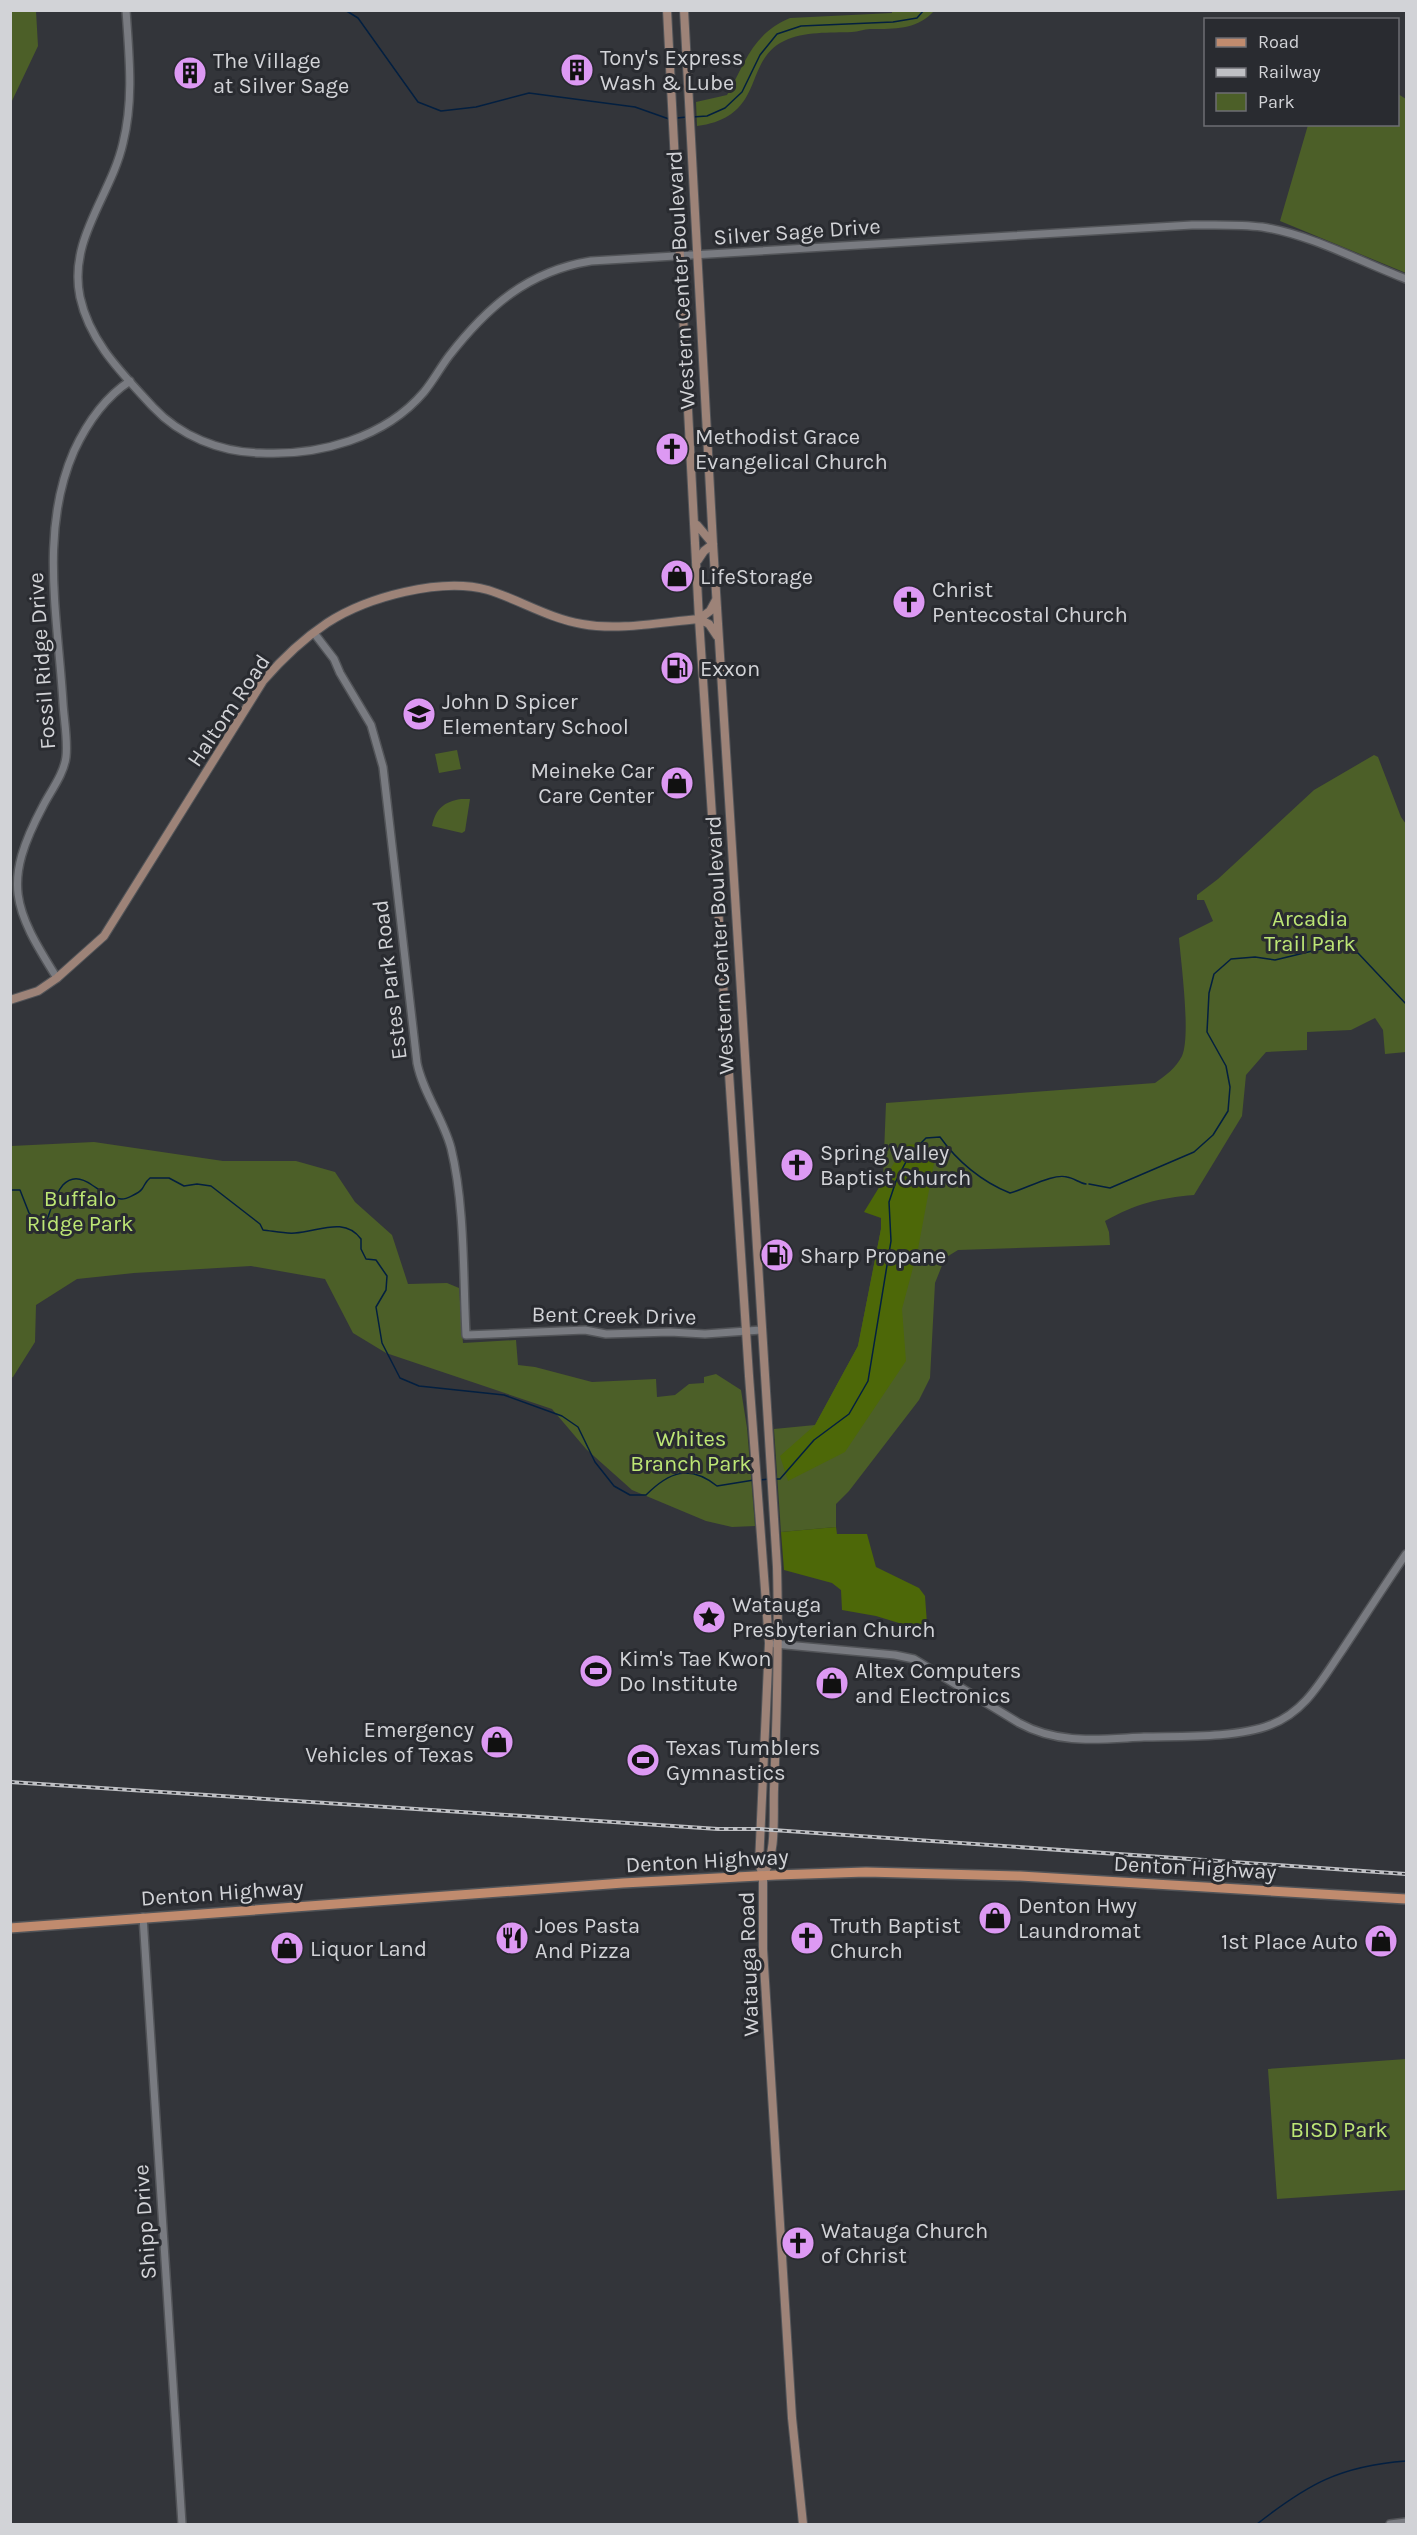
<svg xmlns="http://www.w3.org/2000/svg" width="1417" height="2535" viewBox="0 0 1417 2535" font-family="Karla,sans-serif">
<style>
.green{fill:#4c5f28}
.forest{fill:#4d6808}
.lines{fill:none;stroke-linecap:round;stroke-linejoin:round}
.stream{stroke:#031f40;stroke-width:1.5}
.tertiary-casing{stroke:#525458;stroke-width:10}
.secondary-casing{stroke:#525458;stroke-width:10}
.primary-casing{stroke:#525458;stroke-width:12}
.tertiary{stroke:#797b81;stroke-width:7}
.secondary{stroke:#9d8378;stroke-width:8}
.primary{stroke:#c08b6e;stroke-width:9}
.rail-casing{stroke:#bfc0c4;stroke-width:4}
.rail{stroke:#292b30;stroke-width:1.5;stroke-dasharray:4.5;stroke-linecap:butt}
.labels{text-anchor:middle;stroke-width:6;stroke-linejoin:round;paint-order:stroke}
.poi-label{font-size:22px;fill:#d2d3d7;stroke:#292b30;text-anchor:start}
.street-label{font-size:22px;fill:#d2d3d7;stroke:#292b30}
.park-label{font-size:22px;fill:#bde675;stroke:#292b30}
</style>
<rect width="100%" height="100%" fill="#33353a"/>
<path class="green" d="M11,10L36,11L38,46L11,103Z
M892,11H934C917,30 894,29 870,29C864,29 858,32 852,32C830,33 804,31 784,41C742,61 767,117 697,126L696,102L727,95C746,62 752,34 790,18L892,13Z
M1398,94L1406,99V273L1280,221L1308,125L1398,124Z
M457,750L461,769L439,773L435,754Z
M1374,755L1378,757L1401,817L1406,824V1052L1385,1054L1383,1030L1375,1018L1351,1030L1307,1032V1050L1266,1052L1246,1075L1242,1116L1194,1195C1159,1198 1135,1204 1105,1221L1109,1232L1110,1245L958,1250L945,1258L935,1283L930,1378L919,1400L849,1491L836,1504V1527L781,1532L774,1429L815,1425L858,1346L881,1229L886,1103L1155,1083C1165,1076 1176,1068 1182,1056C1191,1036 1181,963 1179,938L1213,921L1204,900H1197V895L1218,879L1314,790Z
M461,799H470L465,831L462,833L432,826C436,808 444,802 461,799Z
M94,1142L223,1161H296L335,1172L355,1202L392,1235L408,1284L447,1283L459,1288L463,1343L516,1340L518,1365L535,1367L592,1382L656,1379L657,1397L675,1395L689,1384L704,1383V1377L716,1374L741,1390L747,1428L755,1526L732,1527L706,1521L632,1490L586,1449L552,1409L386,1353L353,1333L325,1279L251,1266L134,1273L77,1279L36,1305L35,1342L13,1377L11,1378V1146Z
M1406,2059V2190L1277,2199L1268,2069Z"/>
<path class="forest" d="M919,1144L935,1158L918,1249L902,1309L906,1361L845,1452L788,1481L780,1456L815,1425L858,1346L881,1229V1218L864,1212L905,1145Z
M836,1527L837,1534H867L876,1567L919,1588L925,1596L927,1624L912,1627L876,1616L842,1610L841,1590L832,1583L784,1570L781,1532Z"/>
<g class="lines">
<path class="stream" d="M345,10L358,18L418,102L441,111L476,107L529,93L635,107L669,119
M692,117L707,116L725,108L742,92L760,55L777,34L801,26L893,22L917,18L924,10
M677,118L687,117
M1089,1184L1110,1188L1194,1152L1213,1135L1228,1111L1230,1087L1226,1066L1207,1032L1209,993L1214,974L1231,959L1255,957L1275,960L1329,947L1358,953L1406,1004
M10,1190H20L29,1213L39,1222L47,1220C54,1200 63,1164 92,1185C101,1191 109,1198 121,1199C125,1200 139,1193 142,1189C145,1185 145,1182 150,1178H169L184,1186L197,1184L211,1186L260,1224L263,1230C273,1231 285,1234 295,1233C318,1232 344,1216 361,1239V1249L366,1259L376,1260L387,1276L386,1290L376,1307L382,1343L400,1378L419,1386L504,1395L562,1416L578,1427L595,1462L614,1486L630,1495H646C669,1472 689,1464 717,1486L754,1480
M774,1479H780L814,1440L849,1414L868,1381L891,1241L889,1202L896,1181L910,1154L926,1138L940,1137C957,1161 982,1182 1010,1193C1026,1189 1053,1173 1067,1177C1074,1178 1079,1183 1086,1184
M759,1480L769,1479
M1257,2524C1308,2484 1340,2466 1406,2461"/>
<defs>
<path id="tertiary" d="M126,10C129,55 134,99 123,143C111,196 68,239 80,297C90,343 123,374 153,407C180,436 220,452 260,453C319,456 385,438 424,392C433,381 440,368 449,356C487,307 528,271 591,261L1192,225C1215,225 1239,224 1262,227C1312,235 1359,261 1406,279
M314,633L334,659L340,673L371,725L383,767L417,1063C423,1093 443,1118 451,1148C465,1205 463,1276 466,1335L585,1330L606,1334L670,1332L705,1334L761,1330
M57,978C13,908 2,883 43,806C50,792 64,774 66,757C68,740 64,720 63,703C58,618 39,531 74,451C87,423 104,398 130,381
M775,1644L895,1655L914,1659L1019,1723C1059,1745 1100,1739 1144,1737C1180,1736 1237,1738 1270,1725C1305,1712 1321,1681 1341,1652C1363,1619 1384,1586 1406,1554
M143,1917L182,2524
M1390,2524L1406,2522"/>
<path id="secondary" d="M667,10L699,619L749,1376L769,1643L759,1864L763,1875V1949L792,2418L803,2524
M684,10L713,544L777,1567C779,1641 777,1715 774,1789C773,1816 777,1853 763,1875
M697,525L713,544
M698,560L704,551L713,544
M699,619L710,611L716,600
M10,1000L38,991L57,978L104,936L263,681C282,659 303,639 327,623C367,597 441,577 488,590C520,600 548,618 582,624C619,631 662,622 699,619L709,624L717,636"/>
<path id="primary" d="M10,1928L623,1883L776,1875L866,1872L1020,1876L1406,1899"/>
</defs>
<use href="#tertiary" class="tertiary-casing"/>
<use href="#secondary" class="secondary-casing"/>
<use href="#primary" class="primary-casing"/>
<use href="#tertiary" class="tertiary"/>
<use href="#secondary" class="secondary"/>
<use href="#primary" class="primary"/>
<defs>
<path id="rail" d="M10,1782L718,1829H759L1406,1874"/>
</defs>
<use href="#rail" class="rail-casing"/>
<use href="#rail" class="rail"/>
</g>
<defs>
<symbol id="building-disc" viewBox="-11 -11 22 22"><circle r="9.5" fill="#dd99f3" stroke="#292b30"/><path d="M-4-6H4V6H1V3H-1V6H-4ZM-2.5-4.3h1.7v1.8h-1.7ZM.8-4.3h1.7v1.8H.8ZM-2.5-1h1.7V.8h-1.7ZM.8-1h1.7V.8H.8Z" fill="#111"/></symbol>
<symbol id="church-disc" viewBox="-11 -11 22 22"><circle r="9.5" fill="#dd99f3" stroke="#292b30"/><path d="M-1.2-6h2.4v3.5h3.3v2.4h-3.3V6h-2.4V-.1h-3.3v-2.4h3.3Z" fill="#111"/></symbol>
<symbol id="shop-disc" viewBox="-11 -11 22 22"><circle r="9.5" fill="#dd99f3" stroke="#292b30"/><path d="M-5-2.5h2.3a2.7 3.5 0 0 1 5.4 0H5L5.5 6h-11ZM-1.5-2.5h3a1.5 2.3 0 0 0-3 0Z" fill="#111"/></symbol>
<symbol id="fuel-disc" viewBox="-11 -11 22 22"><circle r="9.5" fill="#dd99f3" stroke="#292b30"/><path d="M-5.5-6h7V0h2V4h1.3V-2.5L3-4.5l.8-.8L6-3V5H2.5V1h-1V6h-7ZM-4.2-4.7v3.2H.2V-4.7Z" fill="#111"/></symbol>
<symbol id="school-disc" viewBox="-11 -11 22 22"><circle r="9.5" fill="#dd99f3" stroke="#292b30"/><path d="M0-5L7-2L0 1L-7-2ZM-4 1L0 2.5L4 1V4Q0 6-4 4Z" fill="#111"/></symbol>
<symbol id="sight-disc" viewBox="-11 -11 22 22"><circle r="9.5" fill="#dd99f3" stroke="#292b30"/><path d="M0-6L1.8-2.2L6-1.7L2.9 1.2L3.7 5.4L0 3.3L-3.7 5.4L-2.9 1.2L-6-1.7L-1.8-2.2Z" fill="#111"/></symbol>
<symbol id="stadium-disc" viewBox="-11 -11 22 22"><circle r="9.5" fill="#dd99f3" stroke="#292b30"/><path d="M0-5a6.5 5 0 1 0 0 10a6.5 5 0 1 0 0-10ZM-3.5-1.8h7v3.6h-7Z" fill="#111"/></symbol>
<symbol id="restaurant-disc" viewBox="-11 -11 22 22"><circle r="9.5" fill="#dd99f3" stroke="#292b30"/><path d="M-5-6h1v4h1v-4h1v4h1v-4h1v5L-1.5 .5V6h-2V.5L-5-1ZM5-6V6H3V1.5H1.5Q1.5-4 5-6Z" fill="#111"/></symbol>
</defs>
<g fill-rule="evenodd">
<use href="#building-disc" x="558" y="51" width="38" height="38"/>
<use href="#building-disc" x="171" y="54" width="38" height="38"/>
<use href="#church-disc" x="653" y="430" width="38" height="38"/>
<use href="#shop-disc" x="658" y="557" width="38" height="38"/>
<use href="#church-disc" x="890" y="583" width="38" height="38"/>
<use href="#fuel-disc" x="658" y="649" width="38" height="38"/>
<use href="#school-disc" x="400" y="695" width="38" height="38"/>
<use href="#shop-disc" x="658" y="764" width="38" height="38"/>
<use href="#church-disc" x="778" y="1146" width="38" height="38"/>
<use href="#fuel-disc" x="758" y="1236" width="38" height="38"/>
<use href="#sight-disc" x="690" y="1598" width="38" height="38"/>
<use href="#stadium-disc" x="577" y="1652" width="38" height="38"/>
<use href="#shop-disc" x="813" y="1664" width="38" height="38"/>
<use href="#shop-disc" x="478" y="1723" width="38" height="38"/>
<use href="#stadium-disc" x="624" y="1741" width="38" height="38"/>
<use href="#shop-disc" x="976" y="1899" width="38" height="38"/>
<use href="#restaurant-disc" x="493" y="1919" width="38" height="38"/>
<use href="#church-disc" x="788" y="1919" width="38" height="38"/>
<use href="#shop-disc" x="1362" y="1922" width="38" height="38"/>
<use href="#shop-disc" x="268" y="1929" width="38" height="38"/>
<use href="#church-disc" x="779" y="2224" width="38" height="38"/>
</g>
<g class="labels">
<g class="poi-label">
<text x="600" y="65">Tony's Express<tspan x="600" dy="25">Wash &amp; Lube</tspan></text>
<text x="213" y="68">The Village<tspan x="213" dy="25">at Silver Sage</tspan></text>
<text x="695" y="444">Methodist Grace<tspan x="695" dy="25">Evangelical Church</tspan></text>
<text x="700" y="584">LifeStorage</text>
<text x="932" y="597">Christ<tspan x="932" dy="25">Pentecostal Church</tspan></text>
<text x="700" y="676">Exxon</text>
<text x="442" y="709">John D Spicer<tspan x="442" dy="25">Elementary School</tspan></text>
<text x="654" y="778" text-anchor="end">Meineke Car<tspan x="654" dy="25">Care Center</tspan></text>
<text x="820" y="1160">Spring Valley<tspan x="820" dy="25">Baptist Church</tspan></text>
<text x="800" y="1263">Sharp Propane</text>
<text x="732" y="1612">Watauga<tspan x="732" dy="25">Presbyterian Church</tspan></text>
<text x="619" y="1666">Kim's Tae Kwon<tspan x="619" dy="25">Do Institute</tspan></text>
<text x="855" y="1678">Altex Computers<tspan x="855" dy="25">and Electronics</tspan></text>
<text x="474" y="1737" text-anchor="end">Emergency<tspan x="474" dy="25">Vehicles of Texas</tspan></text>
<text x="666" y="1755">Texas Tumblers<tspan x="666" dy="25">Gymnastics</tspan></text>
<text x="1018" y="1913">Denton Hwy<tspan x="1018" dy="25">Laundromat</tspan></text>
<text x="535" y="1933">Joes Pasta<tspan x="535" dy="25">And Pizza</tspan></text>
<text x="830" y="1933">Truth Baptist<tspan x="830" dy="25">Church</tspan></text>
<text x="1358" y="1949" text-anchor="end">1st Place Auto</text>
<text x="310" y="1956">Liquor Land</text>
<text x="821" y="2238">Watauga Church<tspan x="821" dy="25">of Christ</tspan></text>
</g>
<g class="street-label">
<text transform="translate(797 231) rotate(-4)" y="8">Silver Sage Drive</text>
<text transform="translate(680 280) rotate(-93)" y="8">Western Center Boulevard</text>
<text transform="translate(41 661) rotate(-94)" y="8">Fossil Ridge Drive</text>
<text transform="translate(228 710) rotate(-56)" y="8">Haltom Road</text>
<text transform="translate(719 945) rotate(-93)" y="8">Western Center Boulevard</text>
<text transform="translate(389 980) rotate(-97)" y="8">Estes Park Road</text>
<text transform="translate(614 1315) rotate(1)" y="8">Bent Creek Drive</text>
<text transform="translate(707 1860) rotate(-3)" y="8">Denton Highway</text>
<text transform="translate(1195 1867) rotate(3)" y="8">Denton Highway</text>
<text transform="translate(222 1892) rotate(-4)" y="8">Denton Highway</text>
<text transform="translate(748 1964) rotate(-92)" y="8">Watauga Road</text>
<text transform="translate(144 2222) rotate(-94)" y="8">Shipp Drive</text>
</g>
<g class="park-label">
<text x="1310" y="926">Arcadia<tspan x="1310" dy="25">Trail Park</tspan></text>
<text x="80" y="1206">Buffalo<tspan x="80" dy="25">Ridge Park</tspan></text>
<text x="691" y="1446">Whites<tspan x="691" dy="25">Branch Park</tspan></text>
<text x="1339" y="2137">BISD Park</text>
</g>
</g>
<rect width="1417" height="2535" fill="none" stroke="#d2d3d7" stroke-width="24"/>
<rect x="1204" y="18" width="195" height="108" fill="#292b30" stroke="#6d6e73" stroke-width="1.5"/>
<rect x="1216" y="38" width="30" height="9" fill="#c08b6e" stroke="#6d6e73" stroke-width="1.5"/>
<text x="1258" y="48" font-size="18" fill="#d2d3d7">Road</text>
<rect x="1216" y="68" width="30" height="9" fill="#bfc0c4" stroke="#6d6e73" stroke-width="1.5"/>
<text x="1258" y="78" font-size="18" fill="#d2d3d7">Railway</text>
<rect x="1216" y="93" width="30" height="18" fill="#4c5f28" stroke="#6d6e73" stroke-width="1.5"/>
<text x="1258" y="108" font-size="18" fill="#d2d3d7">Park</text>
</svg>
